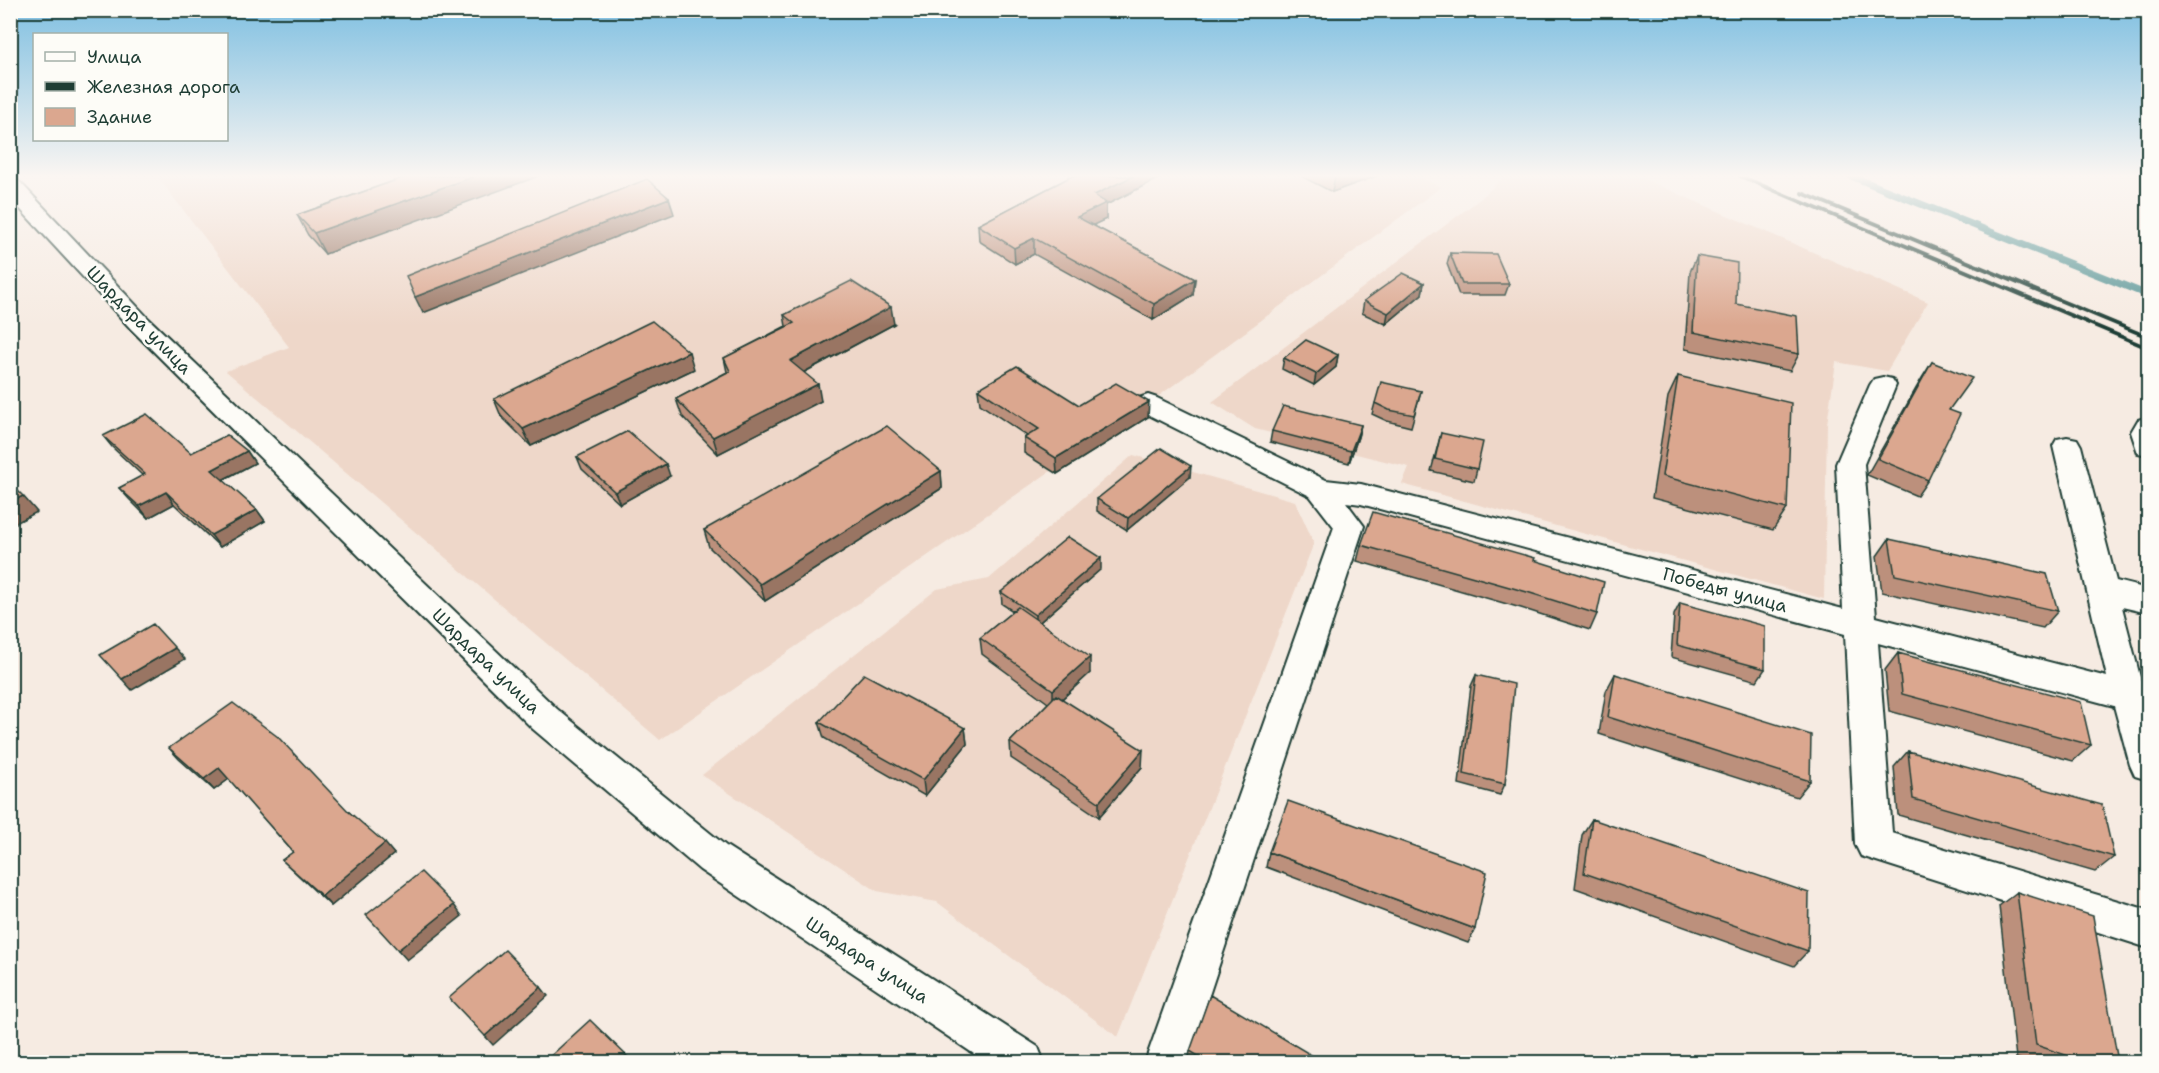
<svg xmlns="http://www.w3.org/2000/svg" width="2159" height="1073" viewBox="0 0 2159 1073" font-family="'Shantell Sans',sans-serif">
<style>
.built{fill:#eed7c9}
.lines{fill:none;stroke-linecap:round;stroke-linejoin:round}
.stream{stroke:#599596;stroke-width:7}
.minor-casing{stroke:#1f3d34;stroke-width:4}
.minor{fill:#fdfcf7;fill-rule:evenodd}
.rail{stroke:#1f3d34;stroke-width:4}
.wall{fill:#bc907b;stroke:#1f3d34;stroke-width:1.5}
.shaded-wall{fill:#997564;stroke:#1f3d34;stroke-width:1.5}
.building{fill:#dba78f;stroke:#1f3d34;stroke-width:1.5}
.labels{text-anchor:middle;stroke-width:5;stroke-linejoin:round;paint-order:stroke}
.street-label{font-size:18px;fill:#1f3d34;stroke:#fdfcf7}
</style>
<rect width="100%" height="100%" fill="#f6ebe2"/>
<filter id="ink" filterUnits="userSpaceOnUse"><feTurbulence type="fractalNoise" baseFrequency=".0167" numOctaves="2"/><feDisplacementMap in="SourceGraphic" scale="12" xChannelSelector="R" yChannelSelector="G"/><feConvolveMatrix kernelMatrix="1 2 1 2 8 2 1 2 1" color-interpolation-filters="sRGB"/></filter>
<g filter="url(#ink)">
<path class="built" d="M157,176H1416L1441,187L1148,404L660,740L226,371L289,347Z
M1505,176H1637L1928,302L1887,371L1836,362L1827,424L1824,599L1402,484L1409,467L1255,429L1212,402L1480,199Z
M1133,455L1295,501L1314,543L1118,1037L937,902L877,891L702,775L937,589L989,579Z"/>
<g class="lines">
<path class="stream" d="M1851,176L2148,295"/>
<defs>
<path id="minor" d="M10,179L18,180L149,319L557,709L726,846L1038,1047L1044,1062H986L700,870L533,729L131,329L10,198Z
M1883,377L1892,379L1896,385L1864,464L1876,617L2107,677L2053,446L2057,439L2067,437L2077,439L2081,446L2116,581L2148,589V613L2122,607L2148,708V780L2135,776L2130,765L2114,706L1878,643L1892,833L2148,910V948L1861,856L1855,844L1845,634L1361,504L1346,502L1364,526L1187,1062H1145L1334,527L1310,496L1139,410L1135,404L1139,398L1148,395L1157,398L1326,480L1361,484L1843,609L1836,464L1870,385L1874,379Z
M2148,417V455L2138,453L2131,432L2138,420Z"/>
</defs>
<use href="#minor" class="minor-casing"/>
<use href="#minor" class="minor"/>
<path class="rail" d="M1740,176L2148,348
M1802,193L2148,337"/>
</g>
<path class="wall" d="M408,176L325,254L308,235L297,215Z
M1067,176H1163L1106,205V219L1092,225L1195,279L1193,295L1153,320L1034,254L1015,264L979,241L978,225L1070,177Z
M1301,176H1377L1332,192Z
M1450,253L1509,284L1505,295H1459L1447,264Z
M1697,256L1736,304L1799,354L1790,371L1685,349L1690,272Z
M1424,283L1422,294L1386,324L1362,313L1364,301Z
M784,315L894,324L803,373L821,401L718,454L682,416L676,399L727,372L724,358L786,326Z
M1338,355L1336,367L1314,385L1282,369L1284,358Z
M1932,362L1950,410L1928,480L1917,496L1867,475L1922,378Z
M694,369L531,446L501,416L494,399Z
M1678,376L1787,509L1773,530L1652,498L1668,397Z
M978,389L1079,405L1148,417L1057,474L1024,453V438L1027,436L980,404Z
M1421,391L1411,427L1387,421L1372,414L1375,403Z
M1361,425L1358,437L1349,463L1270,442L1272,431Z
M1441,433L1477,469L1474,481L1431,471Z
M103,436L191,453L247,451L255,463L223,480L257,510L265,521L220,547L174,504L148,518L129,499L119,488L143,476L112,447Z
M577,457L670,476L620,504L582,469Z
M941,471L942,488L765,601L709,547L704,530Z
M1190,477L1127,530L1097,511V499Z
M1889,539L2058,611L2043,628L1882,592L1877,556Z
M1361,545L1534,560L1597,614L1590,630L1521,608L1357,561Z
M1101,569L1040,622L1090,673L1062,699L1142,767L1099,817L1011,758L1010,742L1048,703L982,654L980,638L1013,611L1002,604L1001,592Z
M1680,603L1765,669L1757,681L1671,657L1674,615Z
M1898,653L2091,745L2073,761L1889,711L1885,670Z
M1615,674L1810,781L1797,797L1599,734L1606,691Z
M1476,675L1505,784L1500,795L1459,784L1471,686Z
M819,722L965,728L967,744L925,796L824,738Z
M169,748L349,812L394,854L331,906L282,860L293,852L229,779L214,790L179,759Z
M1908,751L2114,857L2095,872L1898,815L1894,767Z
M1592,819L1808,951L1794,966L1575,888L1582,835Z
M1269,852L1475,929L1468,943L1266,867Z
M2017,892L2118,1062H2029L2016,1058L1999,906Z
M1190,1051L1323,1062H1188Z"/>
<path class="shaded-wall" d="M475,176H539L325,254L314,233Z
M1133,176H1163L1106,205V219L1077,233V217L1094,195Z
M1335,176H1377L1332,192Z
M669,198L674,214L423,313L415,297Z
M1034,238V254L1015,264L1014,248Z
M1195,279L1193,295L1153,320L1154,304Z
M1424,283L1422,294L1386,324L1388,313Z
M891,307L894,324L793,378L790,361Z
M689,352L694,369L531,446L523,429Z
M1338,355L1336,367L1314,385L1316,374Z
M818,384L821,401L718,454L713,437Z
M1149,402L1148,417L1057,474L1056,458Z
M1361,425L1358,437L1349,463L1351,451Z
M247,451L255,463L220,481L212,470Z
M666,464L670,476L620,504L615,492Z
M1191,466L1190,477L1127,530L1128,518Z
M941,471L942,488L765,601L760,584Z
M166,492L174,504L148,518L139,506Z
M23,496L37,512L10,526V502Z
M257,510L265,521L220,547L211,535Z
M1101,558V569L1035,626V615Z
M175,648L185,659L132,690L122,679Z
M1090,657V673L1053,707V690Z
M965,728L967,744L925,796L923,780Z
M1143,750L1142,767L1099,817V802Z
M219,768L229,779L214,790L204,779Z
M385,843L394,854L331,906L322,896Z
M454,905L462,916L407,960L398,950Z
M541,987L548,996L493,1045L485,1036Z"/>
<path class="building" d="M408,176H475L314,233L297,215Z
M1072,176H1133L1094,195L1106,203L1077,217L1195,279L1154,304L1034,238L1014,248L978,225Z
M647,179L669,198L415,297L406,276Z
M1450,253L1496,254L1509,284H1462Z
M1697,256L1737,263L1736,304L1797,316L1799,354L1693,332Z
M1403,273L1424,283L1388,313L1364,301Z
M851,281L891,307L790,361L818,384L713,437L676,399L730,371L724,358L794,323L784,315Z
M652,321L689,352L523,429L494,399Z
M1306,340L1338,355L1316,374L1284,358Z
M1932,362L1972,378L1949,410L1960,414L1928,480L1878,459Z
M1017,366L1079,405L1116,383L1149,402L1056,458L1024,438L1039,429L978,389Z
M1678,376L1791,403L1787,509L1662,476Z
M1381,382L1421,391L1414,415L1389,410L1375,403Z
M1283,406L1361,425L1351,451L1272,431Z
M147,414L191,453L227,435L247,451L212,470L257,510L211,535L166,492L139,506L119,488L145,474L103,436Z
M887,426L941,471L760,584L704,530Z
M628,431L666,464L615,492L577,457Z
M1441,433L1483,442L1477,469L1435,459Z
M1161,448L1191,466L1128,518L1097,499Z
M10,483L23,496L10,502Z
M1373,512L1535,558L1534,560L1604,582L1597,614L1527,592L1361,545Z
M1068,537L1101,558L1035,615L1001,592Z
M1889,539L2047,574L2058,611L1895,575Z
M1680,603L1765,626V669L1677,645Z
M1018,607L1090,657L1053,690L980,638Z
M153,624L175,648L122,679L100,655Z
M1898,653L2081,702L2091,745L1902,694Z
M864,674L965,728L923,780L819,722Z
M1615,674L1811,735L1810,781L1608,717Z
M1476,675L1514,684L1505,784L1464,774Z
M1056,695L1143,750L1099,802L1010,742Z
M233,703L278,737L349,812L385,843L322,896L282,860L293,852L219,768L204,779L169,748Z
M1908,751L2102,805L2114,857L1913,799Z
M1288,801L1487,872L1475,929L1269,852Z
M1592,819L1809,893L1808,951L1584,873Z
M421,872L454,905L398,950L366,915Z
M2017,892L2093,916L2118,1062H2086L2036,1045Z
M505,950L541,987L485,1036L449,998Z
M1210,995L1323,1062H1208L1190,1051Z
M590,1020L633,1062H544Z
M860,1054L870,1062H853Z"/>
</g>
<linearGradient id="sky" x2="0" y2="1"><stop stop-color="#7ebfe1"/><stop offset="0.54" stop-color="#fbf6f2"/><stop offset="1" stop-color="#fbf6f2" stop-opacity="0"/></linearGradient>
<rect width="2159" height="326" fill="url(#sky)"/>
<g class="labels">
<g class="street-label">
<text transform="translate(139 320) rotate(46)" y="6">Шардара улица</text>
<text transform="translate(1725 590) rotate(15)" y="6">Победы улица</text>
<text transform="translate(486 661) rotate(44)" y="6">Шардара улица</text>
<text transform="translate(867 960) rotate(33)" y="6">Шардара улица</text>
</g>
</g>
<rect width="2159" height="1073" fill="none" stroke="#fdfcf7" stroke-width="36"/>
<rect x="18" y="18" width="2123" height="1037" fill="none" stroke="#1f3d34" stroke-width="2" filter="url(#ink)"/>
<rect x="33" y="33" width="195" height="108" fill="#fdfcf7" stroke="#a4b0a9" stroke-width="1.5"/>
<rect x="45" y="52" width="30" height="9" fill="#fdfcf7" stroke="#a4b0a9" stroke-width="1.5"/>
<text x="87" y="63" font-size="18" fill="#1f3d34">Улица</text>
<rect x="45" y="82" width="30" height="9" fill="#1f3d34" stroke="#a4b0a9" stroke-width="1.5"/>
<text x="87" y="93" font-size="18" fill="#1f3d34">Железная дорога</text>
<rect x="45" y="108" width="30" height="18" fill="#dba78f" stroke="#a4b0a9" stroke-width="1.5"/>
<text x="87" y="123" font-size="18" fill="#1f3d34">Здание</text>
</svg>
